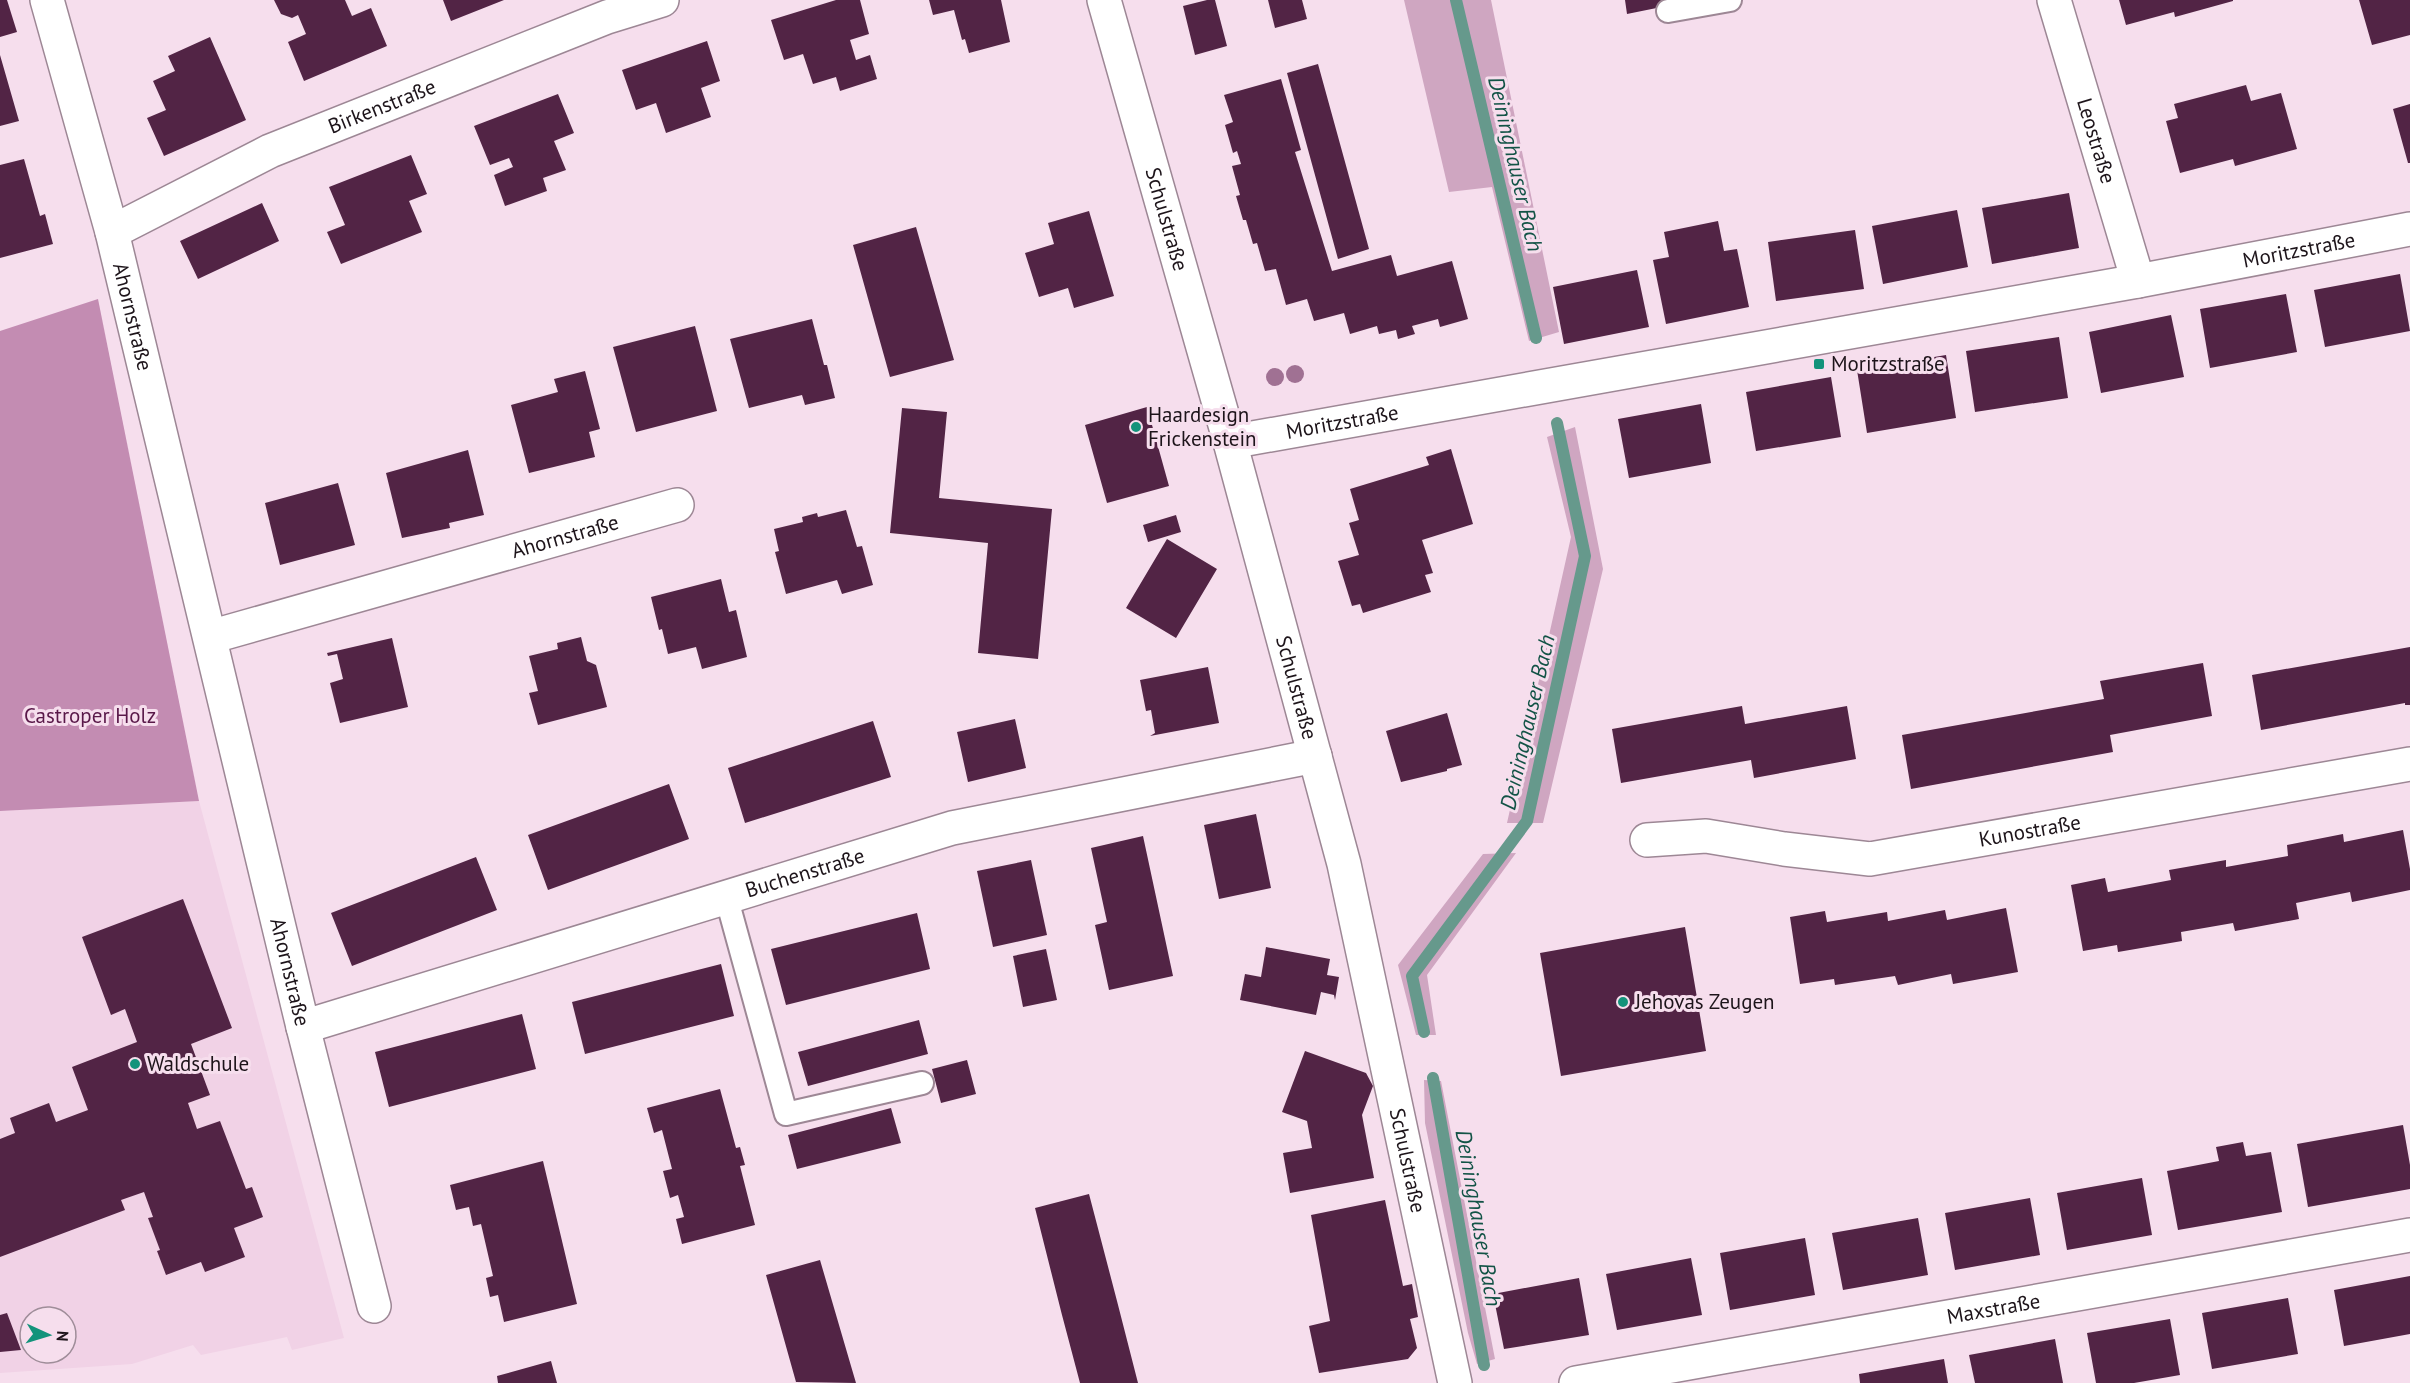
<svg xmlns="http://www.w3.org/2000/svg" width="2410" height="1383" viewBox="0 0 2410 1383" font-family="'PT Sans',sans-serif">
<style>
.built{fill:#f1d2e6;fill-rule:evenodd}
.green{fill:#cfa6c1}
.forest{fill:#c38cb2}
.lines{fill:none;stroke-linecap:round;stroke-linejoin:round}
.stream{stroke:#66998c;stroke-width:12}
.building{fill:#522445}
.lane-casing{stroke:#9d8795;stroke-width:26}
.street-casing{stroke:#9d8795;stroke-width:36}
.lane{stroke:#fff;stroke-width:22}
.street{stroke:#fff;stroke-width:33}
.tree{fill:#a07193}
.poi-dot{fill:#13937b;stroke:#f6deed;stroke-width:2}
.labels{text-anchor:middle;stroke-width:6;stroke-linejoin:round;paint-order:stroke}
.street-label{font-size:21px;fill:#1d141a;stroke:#f6deed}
.poi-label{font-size:21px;fill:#1d141a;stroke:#f6deed;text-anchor:start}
.park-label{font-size:21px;fill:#591849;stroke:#f6deed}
.water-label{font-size:22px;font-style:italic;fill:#125346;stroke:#f6deed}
</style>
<rect width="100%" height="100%" fill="#f6deed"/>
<path class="built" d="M199,801L344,1338L292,1350L287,1337L201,1355L193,1345L132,1364L0,1373V811ZM30,1317H66V1353H30Z"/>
<path class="green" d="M1404,0H1491L1559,332L1529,341L1492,187L1449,192Z
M1575,427L1603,569L1543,823H1507L1571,537L1547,437Z
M1516,853L1427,975L1436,1035H1416L1398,965L1483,854Z
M1424,1080L1441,1081L1495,1359L1477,1364L1468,1333L1425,1123Z"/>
<path class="forest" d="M98,299L199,801L0,811V331Z"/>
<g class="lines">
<path class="stream" d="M1456,0L1536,338
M1424,1032L1412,976L1527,821L1585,556L1557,423
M1433,1078L1484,1365"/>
</g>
<path class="building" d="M0,0H7L17,32L0,37Z
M274,0H345L352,16L371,8L387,46L304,81L288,42L306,34L298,15L292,18L281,14Z
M443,0H504L451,21Z
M836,0H860L869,34L850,40L856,60L870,55L877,79L840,91L836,77L813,84L803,54L784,60L771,20Z
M929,0H1001L1010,42L969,53L965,39L962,40L954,10L933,15Z
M1207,0H1215L1227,46L1195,55L1183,6Z
M1268,0H1302L1307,19L1275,28Z
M1625,0H1696L1627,14Z
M2119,0H2233V1L2175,17L2174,12L2126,25Z
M2359,0H2410V35L2372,45Z
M210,37L246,120L164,156L147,118L166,110L153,81L175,71L168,56Z
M707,41L720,81L701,88L711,117L666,133L656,103L636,110L622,70Z
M0,55L19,121L0,126Z
M1318,64L1369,249L1338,259L1287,73Z
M1281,79L1301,150L1295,152L1332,271L1391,255L1397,276L1452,261L1468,319L1440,327L1438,319L1412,326L1415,334L1398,339L1396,330L1379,334L1377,326L1350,334L1344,313L1314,321L1307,299L1286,305L1276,269L1265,271L1257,243L1253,244L1246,220H1243L1236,196L1240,195L1232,166L1241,164L1237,151L1233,153L1225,125L1233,122L1224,95Z
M2246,85L2251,101L2281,93L2297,149L2235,166L2233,159L2180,173L2166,121L2178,118L2174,104Z
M558,94L574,133L554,141L566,170L543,178L547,191L505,206L494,175L513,167L509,158L490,165L474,126Z
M2410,104V163H2408L2393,109Z
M411,155L427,194L409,201L422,232L341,264L327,232L345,225L329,187Z
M24,159L40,216L45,214L53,244L0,258V165Z
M2069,193L2079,248L1992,264L1982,208Z
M262,203L279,241L198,279L180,241Z
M1957,210L1968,267L1883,284L1872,226Z
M1089,211L1114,296L1074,308L1068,288L1039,297L1025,253L1054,244L1048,223Z
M1718,221L1724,251L1737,249L1749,307L1666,324L1653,260L1669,257L1664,232Z
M916,227L954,360L890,377L853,245Z
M1855,230L1864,289L1776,301L1768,242Z
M1637,270L1649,327L1564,344L1553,287Z
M2400,274L2410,331L2325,347L2314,290Z
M2286,294L2297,352L2210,368L2200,309Z
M2171,315L2184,377L2101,393L2089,332Z
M812,319L824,365H827L835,398L805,405L802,395L749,408L730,339Z
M695,326L717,411L636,432L613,347Z
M2059,337L2068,398L1975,412L1966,351Z
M1946,355L1956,418L1867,433L1857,370Z
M585,371L600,429L589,432L595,457L529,473L511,405L558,392L554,379Z
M1831,377L1841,437L1756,451L1746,392Z
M1701,404L1711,463L1629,478L1618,419Z
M1147,407L1169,486L1107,503L1085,425Z
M902,408L947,412L939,498L1052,509L1038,659L978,653L988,543L890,533Z
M1451,449L1473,524L1422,540L1433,573L1425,575L1431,592L1363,613L1360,604L1352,606L1338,561L1359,555L1349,523L1359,520L1350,489L1429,465L1426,457Z
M468,450L484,515L449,523L450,528L402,538L386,473Z
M338,483L355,545L280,565L265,503Z
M846,510L857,547L862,546L873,585L842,594L837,580L786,594L775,552L779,551L774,529L803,522L802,517L817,513L818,517Z
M1176,515L1181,532L1148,542L1143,525Z
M1167,539L1217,569L1176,638L1126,608Z
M721,579L729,612L736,610L747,657L702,669L696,647L668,654L662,629L659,630L651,597Z
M581,637L587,661L596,665L607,707L538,725L529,693L538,691L529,656L558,649L557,643Z
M392,638L408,707L340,723L330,683L343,679L337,654L328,656L327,653Z
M2410,647V705H2405V703L2261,730L2252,675Z
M2203,663L2212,716L2110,735L2113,752L1911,789L1902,735L2104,699L2100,681Z
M1208,667L1219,723L1150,736L1155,733L1151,710L1146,711L1140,680Z
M1742,706L1745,724L1847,706L1856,759L1754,778L1751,760L1621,783L1612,729Z
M1447,713L1462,765L1447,769V771L1401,782L1386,731Z
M1015,719L1026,768L968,782L957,732Z
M873,721L891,777L745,823L728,768Z
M669,784L689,839L548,890L528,835Z
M1256,814L1271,888L1219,899L1204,825Z
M2403,830L2410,869V890L2352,902L2350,892L2296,903L2299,919L2235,931L2233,923L2181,932L2182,941L2118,952L2117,945L2083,951L2071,885L2105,878L2108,892L2171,880L2169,870L2226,860V867L2288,856L2287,845L2343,834L2344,842Z
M1143,836L1173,976L1109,990L1095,925L1107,922L1091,848Z
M476,857L497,910L352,966L331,913Z
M1031,860L1047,935L993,947L977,871Z
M183,899L232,1028L191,1044L210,1095L188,1103L197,1129L220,1121L246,1189L252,1187L263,1217L234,1228L245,1257L205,1272L201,1262L166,1275L157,1251L160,1250L148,1218L153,1217L144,1192L121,1200L125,1210L0,1257V1139L15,1133L10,1118L49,1103L56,1122L88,1110L72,1067L137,1042L125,1009L111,1015L82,937Z
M2006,908L2018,972L1953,984L1951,974L1898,985L1895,976L1835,985L1834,979L1800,984L1790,917L1825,911L1827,922L1887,912L1888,921L1945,910L1947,920Z
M917,913L930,969L786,1005L771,949Z
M1685,927L1706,1051L1561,1076L1540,953Z
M1266,947L1330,959L1327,975L1339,977L1335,1000L1334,995L1321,992L1316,1015L1240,1000L1245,974L1261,977Z
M1046,949L1057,1000L1023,1007L1013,956Z
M721,964L734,1016L585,1054L572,1002Z
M522,1014L536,1069L389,1107L375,1052Z
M919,1020L928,1054L808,1086L798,1052Z
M1305,1051L1366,1073L1373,1086L1362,1115L1374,1178L1290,1193L1283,1153L1312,1148L1307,1121L1282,1112Z
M967,1060L976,1094L941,1103L932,1069Z
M720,1089L736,1148L740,1147L745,1165L740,1166L755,1225L682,1244L676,1219L684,1217L678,1195L670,1198L663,1171L672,1169L662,1130L654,1133L647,1108Z
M891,1108L901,1143L797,1169L788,1135Z
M2403,1125L2410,1165V1189L2308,1207L2297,1144Z
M2243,1142L2246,1156L2271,1152L2282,1212L2178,1230L2167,1171L2219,1161L2216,1147Z
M543,1161L577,1304L504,1322L498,1295L490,1297L486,1278L493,1276L481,1224L473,1226L469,1207L456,1210L450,1185Z
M2142,1178L2152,1235L2067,1250L2057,1193Z
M1089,1194L1117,1301L1138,1383H1080L1062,1315L1035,1208Z
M2030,1198L2040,1255L1955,1270L1945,1213Z
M1385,1200L1403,1286L1412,1284L1418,1317L1410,1319L1417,1348L1408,1359L1319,1373L1309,1326L1330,1321L1311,1215Z
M1918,1218L1928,1275L1843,1290L1832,1233Z
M1805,1238L1815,1295L1730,1310L1720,1253Z
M1691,1258L1702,1315L1617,1330L1606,1274Z
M820,1260L851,1366L856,1383L796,1382L766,1275Z
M2410,1276V1334L2344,1346L2334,1290Z
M1579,1278L1589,1335L1504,1349L1493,1294Z
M2288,1298L2298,1354L2212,1369L2202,1313Z
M7,1313L21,1350L0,1352V1315Z
M2170,1319L2180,1375L2134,1383H2096L2087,1333Z
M2055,1339L2063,1383H1975L1969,1355Z
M1944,1359L1948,1383H1860L1859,1374Z
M551,1361L557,1383H498L497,1376Z"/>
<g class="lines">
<defs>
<path id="lane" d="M1668,11L1730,0
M726,896L786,1114L922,1083"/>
<g id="street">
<path id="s1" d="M47,0L112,232L303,1027L374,1306"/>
<path id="s2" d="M1104,0L1230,442L1344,864L1455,1383"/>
<path id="s3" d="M2054,0L2138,281"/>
<path id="s4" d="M112,232L270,151L607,17L662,0"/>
<path id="s5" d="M1230,442L2138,281L2410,229"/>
<path id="s6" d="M210,637L677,505"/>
<path id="s7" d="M1647,840L1706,836L1784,849L1870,859L2410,764"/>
<path id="s8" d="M303,1027L952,828L1315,756"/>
<path id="s9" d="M1576,1383L2410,1235"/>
</g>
</defs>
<use href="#lane" class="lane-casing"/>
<use href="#street" class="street-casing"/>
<use href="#lane" class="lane"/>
<use href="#street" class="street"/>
</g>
<g class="tree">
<circle cx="1295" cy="374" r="9"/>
<circle cx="1275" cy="377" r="9"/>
</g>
<g class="poi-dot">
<rect x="1813" y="358" width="12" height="12" rx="3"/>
<circle cx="1136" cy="427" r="6"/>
<circle cx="1623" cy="1002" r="6"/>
<circle cx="135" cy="1064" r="6"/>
</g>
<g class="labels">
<g class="street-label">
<text dy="7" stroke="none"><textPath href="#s4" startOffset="298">Birkenstraße</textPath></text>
<text dy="7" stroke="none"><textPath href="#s3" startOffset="147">Leostraße</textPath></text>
<text dy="7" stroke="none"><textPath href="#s2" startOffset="228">Schulstraße</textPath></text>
<text dy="7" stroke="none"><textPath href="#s5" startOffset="1086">Moritzstraße</textPath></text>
<text dy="7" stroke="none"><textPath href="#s1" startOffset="328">Ahornstraße</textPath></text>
<text dy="7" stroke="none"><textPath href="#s5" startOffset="114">Moritzstraße</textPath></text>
<text dy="7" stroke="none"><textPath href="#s6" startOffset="369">Ahornstraße</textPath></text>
<text dy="7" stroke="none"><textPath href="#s2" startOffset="714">Schulstraße</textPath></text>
<text dy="7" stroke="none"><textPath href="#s7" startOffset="387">Kunostraße</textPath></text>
<text dy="7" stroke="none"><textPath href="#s8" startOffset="525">Buchenstraße</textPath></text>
<text dy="7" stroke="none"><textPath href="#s1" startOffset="1002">Ahornstraße</textPath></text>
<text dy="7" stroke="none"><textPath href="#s2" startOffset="1200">Schulstraße</textPath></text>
<text dy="7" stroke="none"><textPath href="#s9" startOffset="424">Maxstraße</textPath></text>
</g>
<g class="poi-label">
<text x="1831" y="371">Moritzstraße</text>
<text x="1148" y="422">Haardesign<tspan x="1148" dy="24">Frickenstein</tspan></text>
<text x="1635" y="1009">Jehovas Zeugen</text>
<text x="147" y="1071">Waldschule</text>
</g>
<g class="park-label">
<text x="90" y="723">Castroper Holz</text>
</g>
<g class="water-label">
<text transform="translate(1516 164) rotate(77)" y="8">Deininghauser Bach</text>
<text transform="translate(1527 722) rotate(-77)" y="8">Deininghauser Bach</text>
<text transform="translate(1479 1218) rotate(80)" y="8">Deininghauser Bach</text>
</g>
</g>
<g transform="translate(48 1335) rotate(94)"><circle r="28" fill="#f6deed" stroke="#9f8d99" stroke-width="1.5"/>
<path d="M0-4.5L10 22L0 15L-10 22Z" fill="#13937b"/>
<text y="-9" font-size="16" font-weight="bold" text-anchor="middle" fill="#1d141a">N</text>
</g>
</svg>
